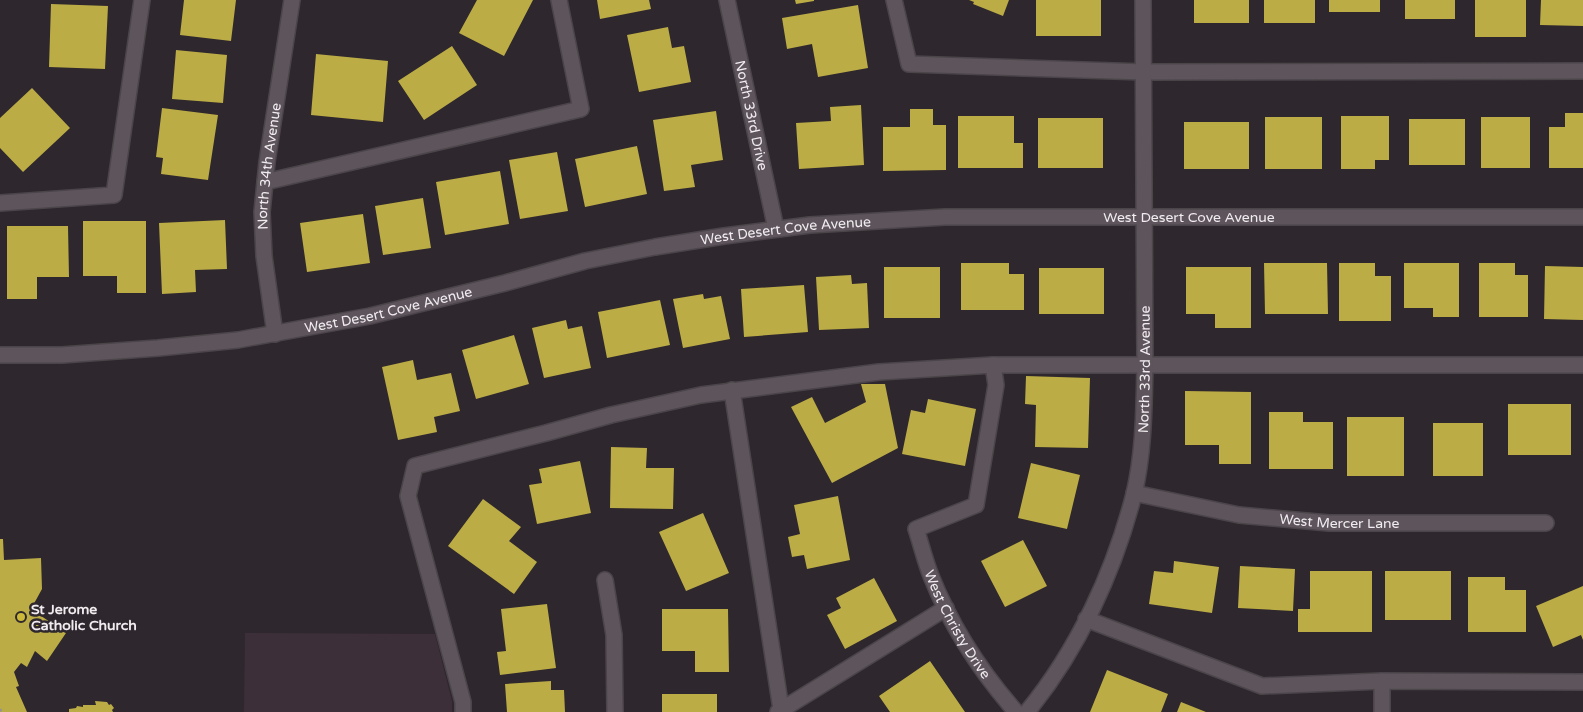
<svg xmlns="http://www.w3.org/2000/svg" width="1583" height="712" viewBox="0 0 1583 712" font-family="'Varela Round',sans-serif">
<style>
.built{fill:#3c2f39}
.building{fill:#bbac46}
.lines{fill:none;stroke-linecap:round;stroke-linejoin:round}
.minor-casing{stroke:#4b454a;stroke-width:18}
.path{stroke:#979196;stroke-width:3;stroke-dasharray:2.5 2.5;stroke-linecap:butt}
.minor{stroke:#5e555c;stroke-width:15}
.poi-dot{fill:#ccb938;stroke:#2e272d;stroke-width:2}
.labels{text-anchor:middle;stroke-width:5;stroke-linejoin:round;paint-order:stroke}
.street-label{font-size:14px;fill:#f1ecf0;stroke:#2e272d}
.poi-label{font-size:14px;font-weight:bold;fill:#f1ecf0;stroke:#2e272d;text-anchor:start}
</style>
<rect width="100%" height="100%" fill="#2e272d"/>
<path class="built" d="M245,633L435,634L452,701V712H244Z"/>
<path class="building" d="M184,0H236L231,41L180,35Z
M477,0H533L504,56L459,33Z
M597,0H649L651,9L600,19Z
M795,0H814V1L796,4Z
M969,0H1009L1003,16L973,4L974,2Z
M1036,0H1101V36H1036Z
M1194,0H1249V23H1194Z
M1264,0H1315V23H1264Z
M1329,0H1380V12H1329Z
M1405,0H1455V19H1405Z
M1475,0H1526V37H1475Z
M1541,0H1583V26L1540,25Z
M51,4L108,6L105,69L49,67Z
M858,5L868,68L818,77L812,44L787,49L782,18Z
M668,27L672,48L684,46L691,82L639,92L627,35Z
M452,46L477,85L424,120L398,81Z
M176,50L227,55L223,103L172,99Z
M316,54L388,61L383,122L311,115Z
M32,88L70,128L23,172L0,148V118Z
M861,105L864,165L799,169L796,123L831,121L830,107Z
M162,108L218,115L208,180L161,174L163,158L156,157Z
M910,109H933V125H946V170L883,171V127H910Z
M716,111L723,160L691,165L695,187L664,191L653,120Z
M1565,113H1583V168H1549V127H1565Z
M958,116H1014V143H1023V168H958Z
M1341,116H1389V160H1375V169H1341Z
M1265,117H1322V169H1265Z
M1481,117H1530V168H1481Z
M1038,118H1103V168H1038Z
M1409,119H1465V165H1409Z
M1184,122H1249V169H1184Z
M637,146L647,194L585,207L575,159Z
M557,152L568,211L520,219L509,160Z
M500,171L509,224L445,235L436,182Z
M423,198L431,248L383,255L375,206Z
M363,214L370,263L307,272L300,223Z
M225,220L227,269L195,270L196,292L162,294L159,223Z
M83,221H146V293H117V276H83Z
M7,226H68L69,277H37V299H7Z
M961,263H1009V274H1024V310H961Z
M1264,263H1327L1328,314H1265Z
M1339,263H1375V276H1391V321H1339Z
M1404,263H1459V317H1433V308H1404Z
M1479,263H1515V275H1528V317H1479Z
M1545,266L1583,267V320L1544,319Z
M884,267H940V318H884Z
M1186,267H1251V328H1215V314H1186Z
M1039,268H1104V314H1039Z
M851,275L852,284L867,283L869,328L819,330L816,277Z
M804,285L808,332L744,337L741,289Z
M703,294L704,299L721,296L730,339L683,348L673,299Z
M660,300L670,345L607,358L598,312Z
M566,320L568,329L582,326L591,368L544,378L532,328Z
M514,335L529,384L476,399L462,350Z
M413,360L417,380L451,373L460,411L434,417L437,432L398,440L382,367Z
M1026,376L1090,378L1088,448L1035,447L1036,405L1025,404Z
M861,384H885L898,448L832,483L791,407L812,397L825,423L866,402Z
M1185,391L1251,392V464H1219V445H1185Z
M928,399L976,409L965,466L902,454L911,410L925,413Z
M1508,404H1571V455H1508Z
M1269,412H1303V422H1333V469H1269Z
M1347,417H1404V476H1347Z
M1433,423H1483V476H1433Z
M611,447L647,448L646,468H674L673,509L610,508Z
M580,461L591,513L537,524L529,485L542,483L539,469Z
M1031,463L1080,475L1067,529L1018,518Z
M838,496L850,560L807,569L804,555L792,557L788,537L800,534L794,505Z
M483,499L521,527L509,541L537,562L514,594L448,546Z
M703,513L729,573L686,591L659,532Z
M0,539H3L4,560L41,558L42,589L31,609L66,633L47,661L35,651L27,667L21,663L14,672L19,686L16,687L27,712H0Z
M1023,540L1047,586L1005,607L981,561Z
M1174,561L1219,567L1212,613L1149,604L1154,571L1173,573Z
M1240,566L1295,569L1293,611L1238,608Z
M1310,571H1372V632H1298V609H1310Z
M1385,571H1451V620H1385Z
M1468,577H1505V590H1526V632H1468Z
M874,578L897,621L845,649L827,615L841,608L836,598Z
M1583,586V640L1581,635L1553,647L1536,606Z
M547,604L556,668L500,675L497,652L506,651L501,609Z
M662,609H728L729,672H695V651H662Z
M930,661L965,712H890L879,696Z
M1107,670L1168,694L1161,712H1090Z
M551,681V690H564L565,712H507L505,684Z
M662,694H717V712H662Z
M95,701L107,702L109,705L111,704L114,708L112,710L113,712H69V709L76,708L77,706L83,707V705H96Z
M1181,702L1206,712H1177Z"/>
<g class="lines">
<defs>
<g id="minor">
<path id="s1" d="M727,0L776,229"/>
<path d="M894,0L909,64L1144,72L1583,71"/>
<path d="M265,182L581,109L559,0"/>
<path d="M0,203L114,195L142,0"/>
<path id="s2" d="M275,334L264,256L262,212L267,162L292,0"/>
<path id="s3" d="M0,355H62L158,348L238,340L370,316L505,283L585,261L655,247L724,236L810,225L945,217H1583"/>
<path id="s4" d="M993,365L996,385L976,505L916,529C921,544 925,561 931,576C951,626 981,672 1016,712"/>
<path d="M732,390L781,709"/>
<path id="s5" d="M1134,493L1239,515L1329,523H1546"/>
<path d="M605,580L614,635L615,712"/>
<path d="M1086,619L1262,686L1382,681L1583,682"/>
<path d="M463,712V702L408,496L415,466L546,433L611,415L701,395L879,372L993,365H1583"/>
<path d="M778,712L946,608"/>
<path id="s6" d="M1027,712C1078,650 1114,572 1134,494C1144,452 1144,408 1145,365L1143,0"/>
<path d="M1382,712V681"/>
</g>
</defs>
<use href="#minor" class="minor-casing"/>
<path class="path" d="M0,709L1,712"/>
<use href="#minor" class="minor"/>
</g>
<circle class="poi-dot" cx="21" cy="617" r="5"/>
<g class="labels">
<g class="street-label">
<text dy="5" stroke="none"><textPath href="#s1" startOffset="118">North 33rd Drive</textPath></text>
<text dy="5" stroke="none"><textPath href="#s2" startOffset="169">North 34th Avenue</textPath></text>
<text dy="5" stroke="none"><textPath href="#s3" startOffset="1202">West Desert Cove Avenue</textPath></text>
<text dy="5" stroke="none"><textPath href="#s3" startOffset="798">West Desert Cove Avenue</textPath></text>
<text dy="5" stroke="none"><textPath href="#s3" startOffset="392">West Desert Cove Avenue</textPath></text>
<text dy="5" stroke="none"><textPath href="#s6" startOffset="370">North 33rd Avenue</textPath></text>
<text dy="5" stroke="none"><textPath href="#s5" startOffset="208">West Mercer Lane</textPath></text>
<text dy="5" stroke="none"><textPath href="#s4" startOffset="311">West Christy Drive</textPath></text>
</g>
<g class="poi-label">
<text x="31" y="614">St Jerome<tspan x="31" dy="16">Catholic Church</tspan></text>
</g>
</g>
</svg>
